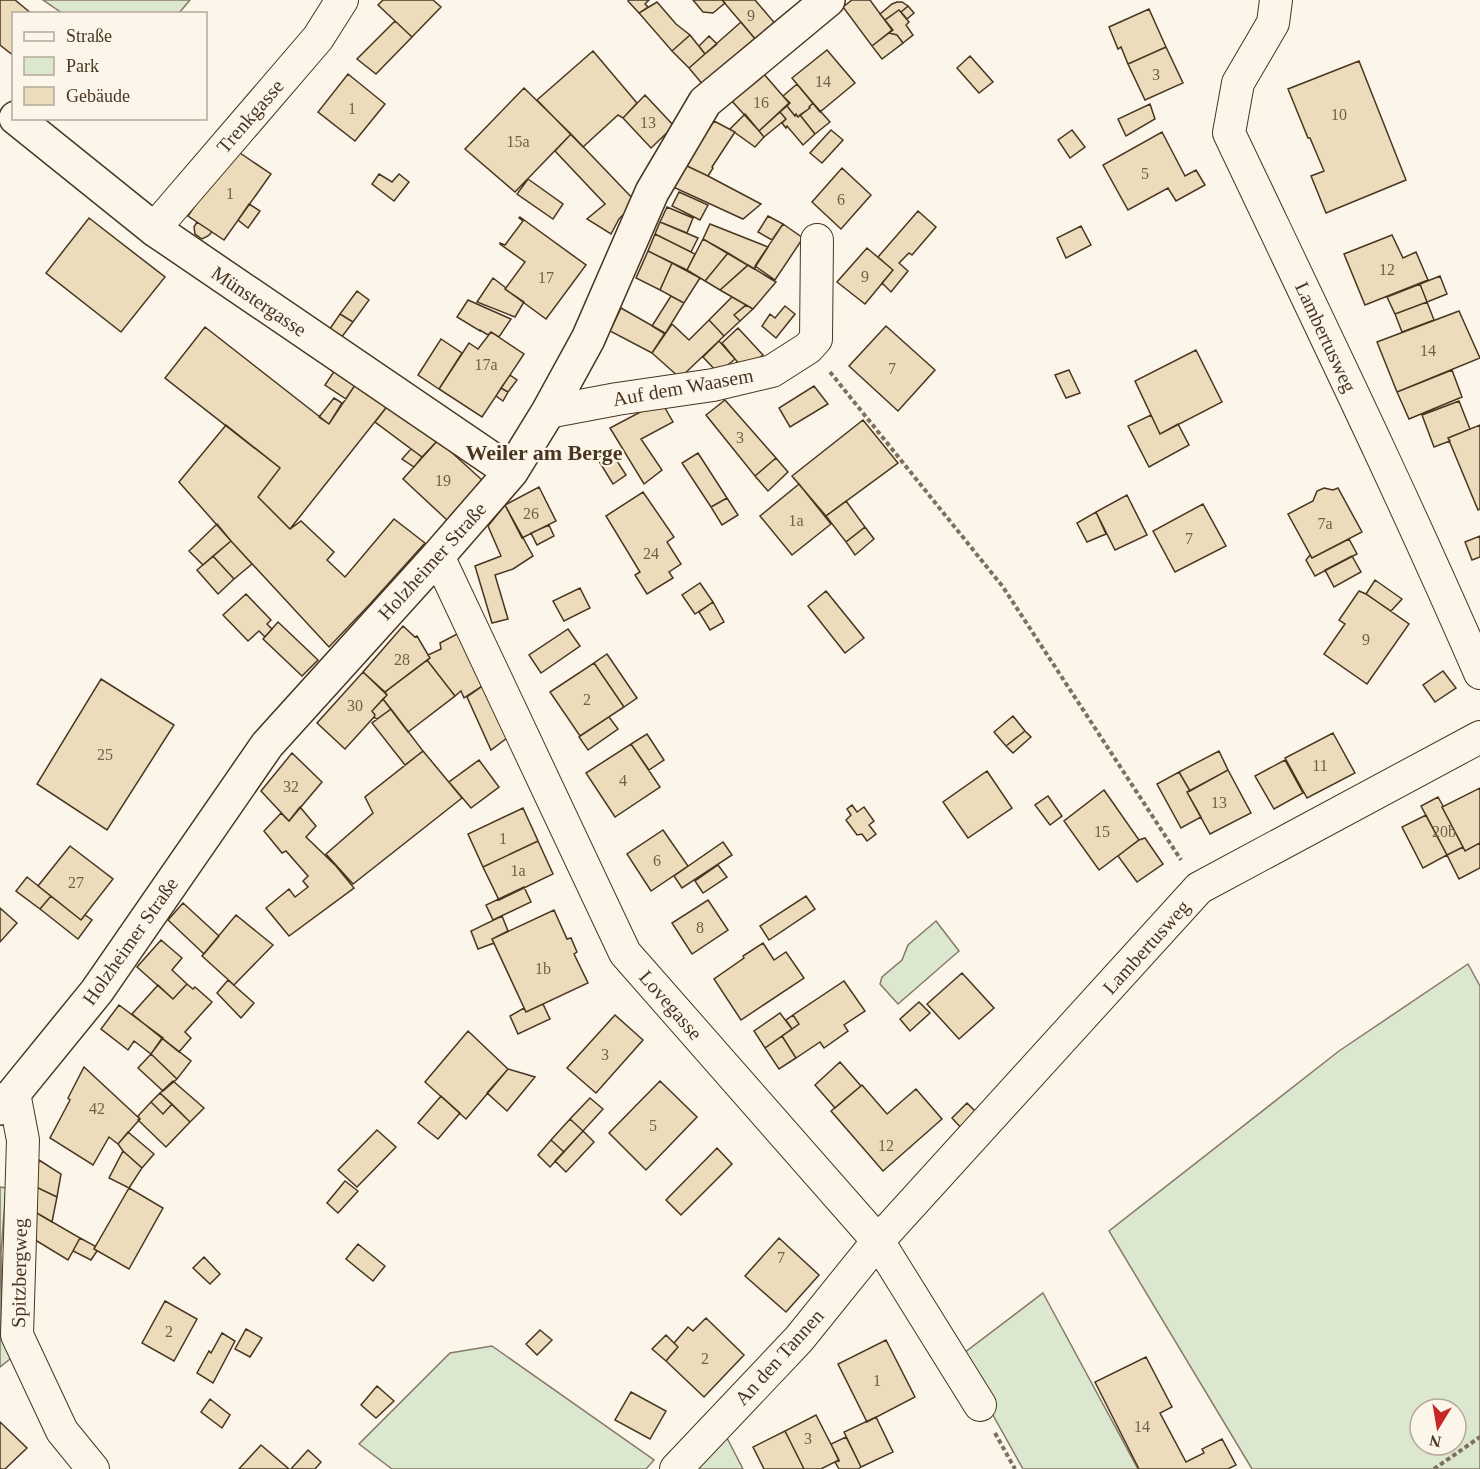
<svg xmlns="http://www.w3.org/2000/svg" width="1480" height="1469" viewBox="0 0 1480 1469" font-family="Georgia,serif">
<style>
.green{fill:#dce7d0;stroke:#887966;stroke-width:1.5;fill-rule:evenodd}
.building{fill:#ecdcbc;stroke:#4a3520;stroke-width:1.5}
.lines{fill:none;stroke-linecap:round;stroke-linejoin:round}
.street-casing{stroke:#4a3520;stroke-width:34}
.secondary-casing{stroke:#4a3520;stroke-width:36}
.path{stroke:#7f6f5c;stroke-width:4;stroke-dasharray:4.5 3;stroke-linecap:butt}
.street{stroke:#fbf6e9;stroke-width:32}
.secondary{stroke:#fbf6e9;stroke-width:33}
.labels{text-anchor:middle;stroke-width:4.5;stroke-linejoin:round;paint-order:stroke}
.number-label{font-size:16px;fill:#725f47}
.street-label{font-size:20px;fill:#4a3520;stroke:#fbf6e9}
.quarter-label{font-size:22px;font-weight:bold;fill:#4a3520;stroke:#fbf6e9}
</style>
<rect width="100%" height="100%" fill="#fbf6e9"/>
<path class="green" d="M43,0H190L179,13H62Z
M936,921L959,951L898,1004L880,984L882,977L902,960L908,945Z
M1468,964L1480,986V1469H1252L1109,1231L1339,1051ZM1420,1409H1456V1445H1420Z
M0,1187L6,1188L1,1253L2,1309L10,1359L0,1367Z
M1043,1293L1138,1469H1023L960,1356Z
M492,1346L654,1460L646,1469H392L359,1444L450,1353Z
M727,1438L743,1469H694Z"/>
<path class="building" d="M0,0H15L32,14H14V56L0,45Z
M383,0H433L441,7L412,37L378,5Z
M629,0H649L645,4L648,7L639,13L628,1Z
M693,0H722L725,3L713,13L703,12Z
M722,0H755L778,27L756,40Z
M852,0H870L892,30L872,46L843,7Z
M657,2L676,24L690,35L672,51L639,13Z
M897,2H902L908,6L901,12L899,10L885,20L880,14L892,4Z
M908,6L914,13L907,19L901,12Z
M1149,9L1166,47L1128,64L1121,47L1118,49L1109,27Z
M899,10L909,22L906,25L913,35L903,43L897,35L889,33L893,30L885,20Z
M395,21L412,37L376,74L357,59Z
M741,22L756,40L704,86L689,68Z
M889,33L897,35L903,43L882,59L872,46Z
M690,35L705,54L689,68L672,51Z
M709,36L717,44L705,54L699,46Z
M1166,47L1183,83L1145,100L1128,64Z
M827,50L855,83L820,112L792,78Z
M593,51L637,103L623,118L618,115L583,147L537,100Z
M970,56L993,82L979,93L957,68Z
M1359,61L1406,180L1326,213L1311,176L1324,171L1310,138H1308L1288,89Z
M763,73L789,103L759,131L731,100Z
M348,74L385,104L355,141L318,112Z
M797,84L813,103L809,107L810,108L798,117L796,114L795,116L787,106L790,103L783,96Z
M524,88L571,134L515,192L465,149Z
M645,95L674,126L651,148L623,118Z
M813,103L830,122L815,134L800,115L810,108L809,107Z
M1150,104L1155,119L1126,136L1118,119Z
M787,106L795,116L796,114L798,117L800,115L815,134L803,145L787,126L786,128L782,123L786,119L780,112Z
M780,112L786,119L764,137L759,131Z
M745,114L764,137L755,147L730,129Z
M714,121L735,132L712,167L713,168L708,176L685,165Z
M831,130L843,140L822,163L810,153Z
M1072,130L1085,147L1070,158L1058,140Z
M1162,132L1185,176L1196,170L1205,185L1176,201L1168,188L1128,210L1103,165Z
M571,134L636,202L619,219L611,234L587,219L605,204L555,151Z
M237,151L271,174L224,240L188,216L211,182Z
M685,165L708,176L761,204L743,219L673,187Z
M842,168L871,195L841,229L812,202Z
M379,174L392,182L399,174L409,182L394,201L372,184Z
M528,179L563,204L553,219L517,194Z
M679,192L708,205L700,220L672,206Z
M249,204L260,211L248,228L238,220Z
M667,207L693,218L687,233L660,222Z
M918,211L936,227L912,255L909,253L899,263L908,271L891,292L882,283L893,270L878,257Z
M768,216L783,224L772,240L758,232Z
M520,217L586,265L546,319L505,289L525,262L500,244V243L505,245L523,221L519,218Z
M89,218L165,277L121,332L46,273Z
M197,222L212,232L208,236L202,239L195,234L194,227Z
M660,222L698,238L691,252L655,234Z
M710,224L768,247L754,269L703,239Z
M783,224L803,238L775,280L755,266Z
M1081,226L1091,245L1066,258L1057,238Z
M655,234L695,254L687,270L648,251Z
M1392,235L1403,258L1416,252L1428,280L1365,305L1344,254Z
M703,239L728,253L705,281L687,270Z
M867,248L893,270L865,304L837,282Z
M648,251L672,263L660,290L636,278Z
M728,253L748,265L720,290L705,281Z
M672,263L700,278L684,303L660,290Z
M748,265L776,282L753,309L720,290Z
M1440,276L1447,294L1427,302L1420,284Z
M493,278L506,288L505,289L524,302L515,317L477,302Z
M1420,284L1427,302L1395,314L1387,297Z
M357,291L369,300L353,322L340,314Z
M671,296L684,303L665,334L652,326Z
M732,297L746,305L734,315L740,321L724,336L709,320Z
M468,300L511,319L499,337L491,332L488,335L480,330V331L457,317Z
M1427,302L1434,320L1402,332L1395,314Z
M746,305L753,309L740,321L734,315Z
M785,306L795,314L776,338L762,326L770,314L775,318Z
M621,308L665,333L652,353L610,331Z
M1459,311L1480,358L1397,392L1377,342Z
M340,314L353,322L341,338L329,330Z
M709,320L724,336L680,378L652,353L672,324L689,340Z
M886,326L935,370L898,411L849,366Z
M205,327L329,424L357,382L389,404L290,529L258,497L280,468L165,378Z
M738,328L763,355L744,370L722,343Z
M491,332L524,354L482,417L439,389L469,343L478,349Z
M441,339L462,353L439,389L418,375Z
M719,341L735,359L718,373L703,357Z
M1196,350L1222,402L1160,434L1135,381Z
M337,367L357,382L346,399L325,385Z
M1069,370L1080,393L1066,398L1055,375Z
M1452,370L1462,397L1409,419L1397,392Z
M510,375L517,380L508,392L501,388Z
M814,386L828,404L790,427L779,408Z
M501,388L508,392L503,401L496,396Z
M334,398L342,403L329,424L319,417Z
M725,400L776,458L755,476L706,415Z
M661,401L673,422L641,439L662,470L644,484L610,428Z
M1459,401L1470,429L1448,438L1450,441L1434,447L1422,415Z
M389,404L438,440L422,457L375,422Z
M1151,415L1160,434L1178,424L1189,445L1149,467L1128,426Z
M863,420L898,463L826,516L792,476Z
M226,425L280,468L258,497L290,529L301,521L334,552L327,560L345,577L394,519L425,543L370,604L329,647L231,541L179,482Z
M1480,425V509L1478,510L1448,438Z
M438,440L482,480L447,520L403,479Z
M411,449L422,457L414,467L402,459Z
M610,450L626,475L613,484L597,458Z
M698,453L727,498L711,507L682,463Z
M776,458L788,472L768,491L755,476Z
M799,484L831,524L792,555L760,516Z
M539,487L556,521L522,538L505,505Z
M1324,488L1333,490L1338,488L1362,532L1312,558L1288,514L1313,501L1317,491Z
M643,492L674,537L667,542L681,564L669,572L673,578L647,594L635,575L640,572L606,516Z
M1127,495L1147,535L1115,550L1096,512Z
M727,498L738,515L722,525L711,507Z
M846,501L865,527L846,542L826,516Z
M1203,504L1226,546L1175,572L1153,531Z
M505,505L533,556L513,569L495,575L508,619L492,623L475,566L501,556L488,526Z
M1096,512L1106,534L1087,542L1077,523Z
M217,524L231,541L203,565L189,551Z
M549,525L554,536L537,545L531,533Z
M865,527L874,539L855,555L846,542Z
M1480,536V557L1472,560L1465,542Z
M1349,539L1357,554L1315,576L1306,560L1310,555L1312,558Z
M231,541L252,564L234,579L213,556Z
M213,556L234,579L218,594L197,570Z
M1352,556L1361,572L1334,587L1325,570Z
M1375,580L1402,599L1391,611L1366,594Z
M700,583L713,602L695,614L682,595Z
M580,588L590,608L564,621L553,601Z
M826,591L864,638L845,653L808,606Z
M1359,591L1366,594L1409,624L1367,684L1324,654L1345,624L1339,620Z
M246,594L271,620L267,624L272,629L265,637L259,631L248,641L223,615Z
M713,602L724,622L710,630L699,612Z
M278,622L318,660L302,676L263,639Z
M403,626L415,637L417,636L430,658L385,692L363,672Z
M568,629L580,646L541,673L529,655Z
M459,633L484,685L464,698L461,691L455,696L427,660L430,658L428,655L441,649L440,643Z
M607,654L637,698L624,707L594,663Z
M427,660L455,696L408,732L383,699L387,695L385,692Z
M594,663L624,707L580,736L550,692Z
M1443,671L1456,688L1435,702L1423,685Z
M363,672L387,695L372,711L375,715L374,717L345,749L317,723Z
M101,679L174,725L107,830L37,784Z
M484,685L507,738L491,750L467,697Z
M383,699L391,709L377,719L374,717L375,715L372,711Z
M391,709L423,751L405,765L372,723Z
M1013,716L1025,731L1006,746L994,732Z
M609,717L618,729L588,750L579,737Z
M1025,731L1031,737L1013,753L1006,746Z
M1333,733L1355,773L1307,798L1285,758Z
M647,734L664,760L649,770L631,744Z
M631,744L660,787L615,817L586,773Z
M423,751L462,798L353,884L326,854L373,813L365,797Z
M1219,751L1228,770L1190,791L1179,772Z
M292,753L322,782L289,821L261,791Z
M479,760L499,787L471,808L449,782Z
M1285,760L1303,793L1274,809L1255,776Z
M1228,770L1251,813L1210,834L1187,792Z
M987,771L1012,808L968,838L943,802Z
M1179,772L1190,791L1187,792L1201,817L1181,828L1157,784Z
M1480,788V843L1465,851L1442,807Z
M1104,790L1139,840L1099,870L1064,821Z
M1048,796L1062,816L1050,825L1035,805Z
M1438,797L1443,806L1442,807L1463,847L1447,855L1421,806Z
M852,805L857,812L864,807L874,821L869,825L876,834L867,841L862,834L857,835L846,820L851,815L847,809Z
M300,807L316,826L306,837L336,866L354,888L289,936L266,908L289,889L295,897L308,887L303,881L308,876L286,851L282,853L264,831L281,813L289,821Z
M523,808L538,841L483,867L468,834Z
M1426,815L1447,855L1423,868L1402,827Z
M663,830L688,866L651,891L627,854Z
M1145,838L1163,864L1137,882L1118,856L1139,840Z
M538,841L553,874L499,900L483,867Z
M723,842L732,855L682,888L674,876Z
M1480,843V868L1459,879L1447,855L1463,847L1465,851Z
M70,846L113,879L81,920L38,886Z
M718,865L727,877L703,893L695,881Z
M27,877L51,896L40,909L16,891Z
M524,887L531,902L493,920L486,905Z
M51,896L81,920L85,915L92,920L78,939L40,909Z
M806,896L815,909L769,940L760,926Z
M708,900L728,930L692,954L672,923Z
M183,903L219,936L204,954L168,920Z
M0,908L17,923L0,942Z
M554,910L567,939L571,938L577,952L574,954L588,983L526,1012L492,939Z
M236,915L273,945L234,985L202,956Z
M502,916L508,931L492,939L494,943L478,949L471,931Z
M161,940L182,958L172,970L187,984L173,999L137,967Z
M763,943L774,960L786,952L804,978L741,1020L714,979L744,958L743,956Z
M962,973L994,1008L959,1039L927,1004Z
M228,980L254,1003L241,1018L217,993Z
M844,981L865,1011L844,1025L848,1031L824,1048L820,1042L796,1058L782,1036L799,1024L793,1015Z
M187,984L193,989L195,987L212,1002L185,1032L191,1038L179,1052L132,1014L158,985L173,999Z
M919,1002L930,1013L910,1031L900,1019Z
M543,1004L550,1019L518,1034L510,1016L524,1008L526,1012Z
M119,1005L163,1038L151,1054L134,1041L128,1050L101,1029Z
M780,1013L792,1029L765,1048L754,1031Z
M615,1015L643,1040L596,1093L567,1068Z
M793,1015L799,1024L792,1029L786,1020Z
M468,1031L508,1069L466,1119L425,1082Z
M782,1036L796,1058L779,1069L765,1048Z
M162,1038L191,1061L177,1079L151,1054Z
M151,1054L177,1079L163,1091L138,1068Z
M840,1062L861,1086L835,1108L815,1085Z
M84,1067L140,1119L118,1144L109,1137L93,1165L50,1138L70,1100L68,1098Z
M508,1069L535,1077L507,1111L487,1093Z
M173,1081L204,1108L190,1122L160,1093Z
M660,1081L697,1117L646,1170L609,1133Z
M862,1085L887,1114L916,1089L942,1119L883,1171L831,1111Z
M160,1093L172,1104L163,1114L151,1102Z
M441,1096L460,1113L438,1139L418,1123Z
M590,1098L603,1109L583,1131L570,1119Z
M151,1102L163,1114L172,1104L190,1122L166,1147L138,1120L140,1119L138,1116Z
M967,1103L979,1115L963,1130L952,1118Z
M570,1119L583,1131L564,1152L551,1140Z
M377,1130L396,1147L357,1187L338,1170Z
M583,1131L594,1142L566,1172L555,1161Z
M128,1132L154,1154L142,1168L123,1151L118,1144Z
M551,1140L564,1152L550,1167L538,1155Z
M717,1148L732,1164L681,1215L666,1200Z
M123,1151L142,1168L129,1188L109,1178Z
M39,1160L61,1174L57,1197L34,1186Z
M345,1181L358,1191L338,1213L327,1203Z
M34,1186L57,1197L52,1222L30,1209Z
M129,1188L163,1208L129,1269L94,1249Z
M30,1209L80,1238L68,1260L27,1235Z
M80,1238L95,1246L94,1249L97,1251L91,1260L73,1251Z
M779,1238L819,1275L786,1312L745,1276Z
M358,1244L385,1266L373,1281L346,1259Z
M204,1257L220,1274L210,1284L193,1268Z
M165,1301L197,1319L174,1361L142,1343Z
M706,1318L744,1355L704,1397L666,1361L678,1347L674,1343L688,1327L693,1331Z
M246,1329L262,1338L250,1357L235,1349Z
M540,1330L552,1340L537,1355L526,1344Z
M222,1333L235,1341L213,1383L197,1373L209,1351L211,1353Z
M666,1335L678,1347L666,1361L652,1349Z
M886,1340L915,1397L867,1422L838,1364Z
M1146,1357L1172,1407L1160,1413L1186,1462L1204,1453L1202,1449L1222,1439L1236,1465L1228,1469H1139L1095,1382Z
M377,1386L394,1401L376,1418L361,1405Z
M631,1392L666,1411L650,1439L615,1420Z
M210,1399L230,1415L222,1428L201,1412Z
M816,1415L839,1460L821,1469H804L785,1431Z
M876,1417L893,1452L861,1467L844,1432Z
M0,1422L27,1448L5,1469H0Z
M785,1431L804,1469H764L753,1447Z
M846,1437L861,1467L858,1469H839L835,1462L839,1461L831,1444Z
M261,1445L289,1469H239Z
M308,1450L321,1462L315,1469H291Z"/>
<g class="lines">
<defs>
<path id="street" d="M1276,0L1273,23L1238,83L1229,133C1314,312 1401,491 1480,673
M154,229L318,38L342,0
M548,412L617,399L713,385L772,371L808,348L816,339L817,240
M438,556L625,953L878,1241L980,1405
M14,1093L23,1140L17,1335L62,1431L93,1469
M676,1469L799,1339L878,1241L1199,888L1480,737"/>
<path id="secondary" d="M16,118L154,229L511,472
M0,1108L14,1093L97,991L267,745L438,556L511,472L548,412L588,339L652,192L705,102L828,0"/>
</defs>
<use href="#street" class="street-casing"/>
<use href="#secondary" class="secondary-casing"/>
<path class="path" d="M830,372L1003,587L1181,860
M995,1433L1015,1469
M1434,1469L1480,1437"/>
<use href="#street" class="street"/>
<use href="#secondary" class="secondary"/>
</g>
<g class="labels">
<g class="number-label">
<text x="751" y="21">9</text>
<text x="1156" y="80">3</text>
<text x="823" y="87">14</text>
<text x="761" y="108">16</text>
<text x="352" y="114">1</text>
<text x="1339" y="120">10</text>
<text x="648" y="128">13</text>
<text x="518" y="147">15a</text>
<text x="1145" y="179">5</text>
<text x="230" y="199">1</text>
<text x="841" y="205">6</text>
<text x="1387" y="275">12</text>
<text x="865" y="282">9</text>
<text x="546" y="283">17</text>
<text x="1428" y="356">14</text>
<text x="486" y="370">17a</text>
<text x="892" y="374">7</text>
<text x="740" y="443">3</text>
<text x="443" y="486">19</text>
<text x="531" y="519">26</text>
<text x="796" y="526">1a</text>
<text x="1325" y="529">7a</text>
<text x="1189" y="544">7</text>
<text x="651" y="559">24</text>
<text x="1366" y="645">9</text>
<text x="402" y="665">28</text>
<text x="587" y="705">2</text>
<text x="355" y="711">30</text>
<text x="105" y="760">25</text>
<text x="1320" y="771">11</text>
<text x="623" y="786">4</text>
<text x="291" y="792">32</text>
<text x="1219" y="808">13</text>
<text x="1102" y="837">15</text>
<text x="1444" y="837">20b</text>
<text x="503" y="844">1</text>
<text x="657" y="866">6</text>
<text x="518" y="876">1a</text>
<text x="76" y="888">27</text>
<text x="700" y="933">8</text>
<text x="543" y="974">1b</text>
<text x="605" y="1060">3</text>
<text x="97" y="1114">42</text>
<text x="653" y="1131">5</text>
<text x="886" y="1151">12</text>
<text x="781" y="1263">7</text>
<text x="169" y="1337">2</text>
<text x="705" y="1364">2</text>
<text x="877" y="1386">1</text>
<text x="1142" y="1432">14</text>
<text x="808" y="1444">3</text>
</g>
<g class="street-label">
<text transform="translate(250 116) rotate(-49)" y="7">Trenkgasse</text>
<text transform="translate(259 301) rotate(34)" y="7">Münstergasse</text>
<text transform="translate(1326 337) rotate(65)" y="7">Lambertusweg</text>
<text transform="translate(683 387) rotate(-10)" y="7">Auf dem Waasem</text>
<text transform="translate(432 561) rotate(-48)" y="7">Holzheimer Straße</text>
<text transform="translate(130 941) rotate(-55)" y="7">Holzheimer Straße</text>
<text transform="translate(1146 947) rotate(-48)" y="7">Lambertusweg</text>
<text transform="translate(671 1005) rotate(49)" y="7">Lovegasse</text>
<text transform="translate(19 1273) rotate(-89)" y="7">Spitzbergweg</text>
<text transform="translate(779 1357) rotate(-48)" y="7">An den Tannen</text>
</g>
<g class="quarter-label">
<text x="544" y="460">Weiler am Berge</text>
</g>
</g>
<rect x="12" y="12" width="195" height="108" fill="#fbf6e9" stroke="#b4a999" stroke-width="1.5"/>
<rect x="24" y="32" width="30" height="9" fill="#fbf6e9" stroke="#b4a999" stroke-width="1.5"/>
<text x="66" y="42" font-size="18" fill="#4a3520">Straße</text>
<rect x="24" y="57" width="30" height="18" fill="#dce7d0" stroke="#b4a999" stroke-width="1.5"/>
<text x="66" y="72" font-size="18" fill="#4a3520">Park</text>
<rect x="24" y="87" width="30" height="18" fill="#ecdcbc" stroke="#b4a999" stroke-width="1.5"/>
<text x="66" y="102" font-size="18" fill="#4a3520">Gebäude</text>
<g transform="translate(1438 1427) rotate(191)"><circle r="28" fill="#fbf6e9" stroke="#b4a999" stroke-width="1.5"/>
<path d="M0-4.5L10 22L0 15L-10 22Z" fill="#c62828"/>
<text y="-9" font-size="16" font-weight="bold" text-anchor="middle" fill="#4a3520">N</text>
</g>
</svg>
